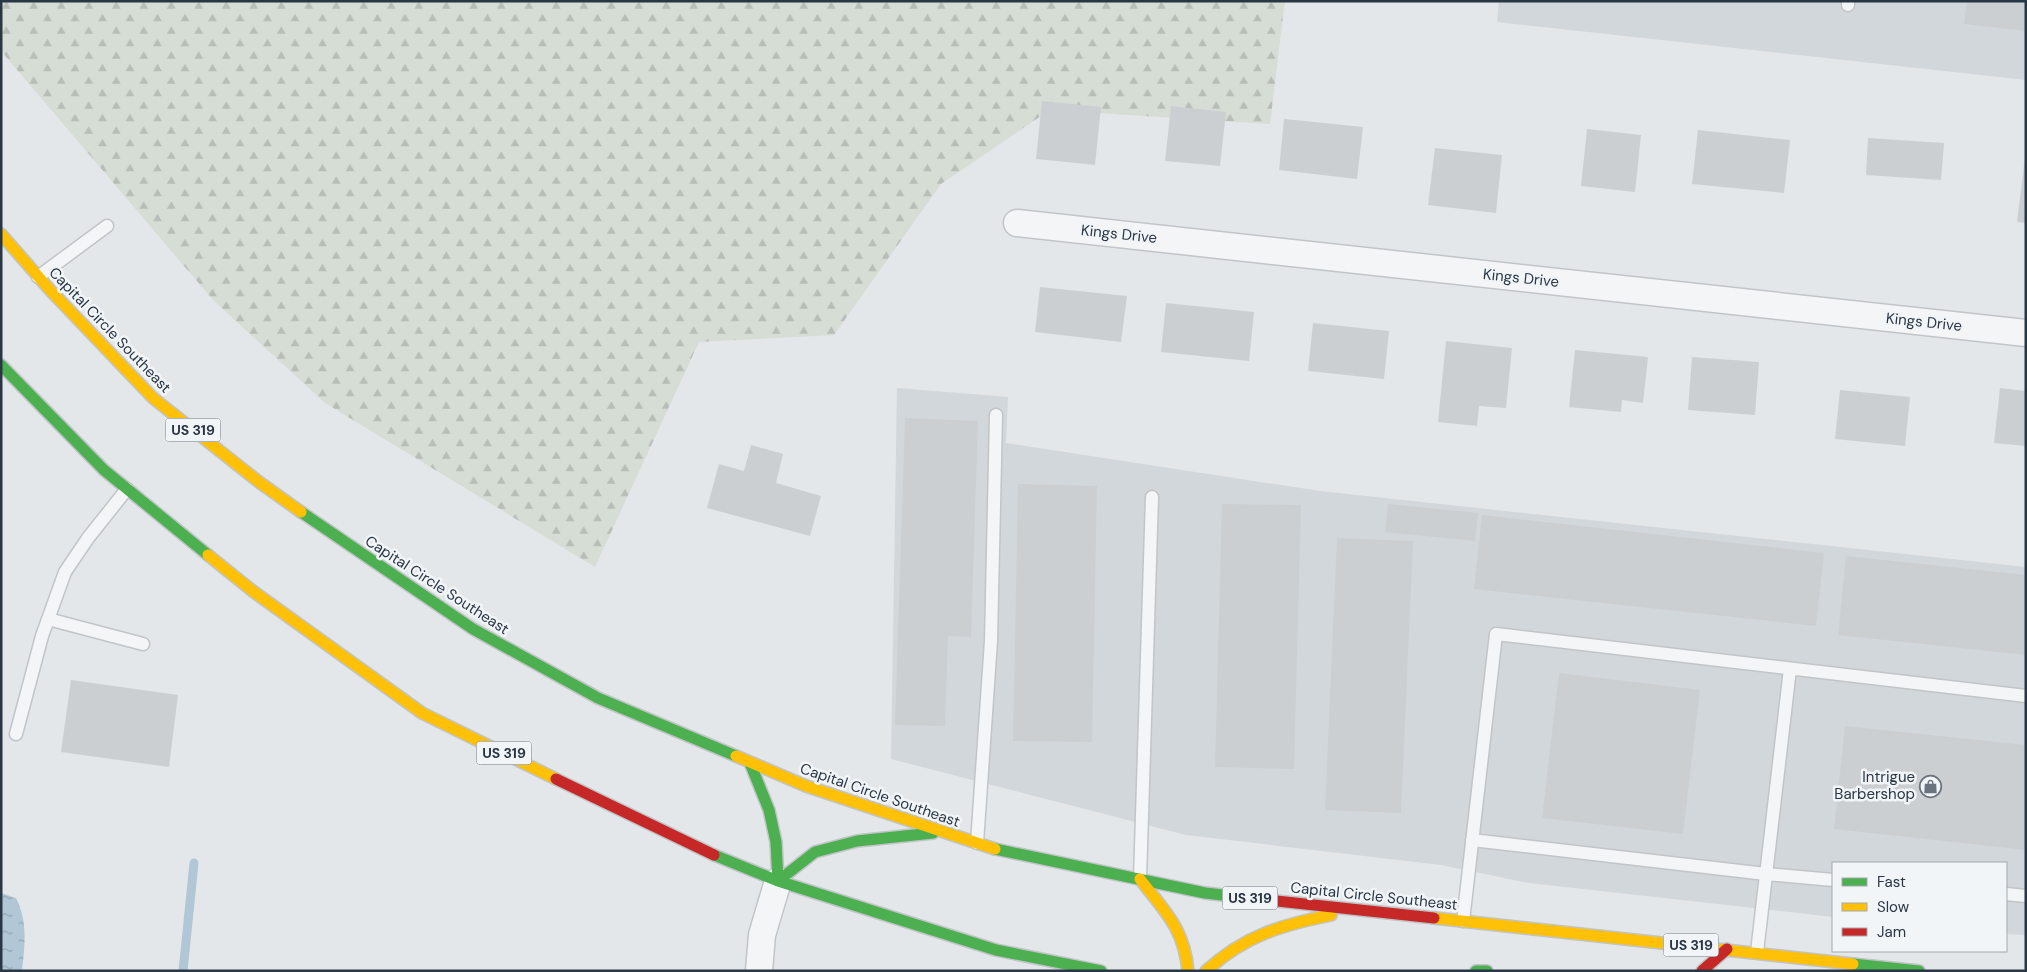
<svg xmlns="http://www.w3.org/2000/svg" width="2027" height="972" viewBox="0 0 2027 972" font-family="'DM Sans',sans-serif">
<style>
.built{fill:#d2d7dc}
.forest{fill:url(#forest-firs)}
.water{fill:url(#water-ripples)}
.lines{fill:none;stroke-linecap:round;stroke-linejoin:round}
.stream{stroke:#b2c7d5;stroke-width:9}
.building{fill:#cccfd2}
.lane-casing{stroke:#c2c5c7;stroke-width:15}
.street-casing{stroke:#c2c5c7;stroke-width:29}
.fast-casing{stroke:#c0c4c7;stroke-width:14}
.slow-casing{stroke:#c0c4c7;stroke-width:14}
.jam-casing{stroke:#c0c4c7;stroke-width:14}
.lane{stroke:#f3f5f6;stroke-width:12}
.street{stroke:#f3f5f6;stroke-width:26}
.fast{stroke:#4caf50;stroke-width:11}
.slow{stroke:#ffc107;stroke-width:11}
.jam{stroke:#c62828;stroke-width:11}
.labels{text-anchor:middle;stroke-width:5;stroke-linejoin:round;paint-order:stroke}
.shield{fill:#f2f5f8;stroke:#656f7a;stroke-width:1}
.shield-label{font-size:14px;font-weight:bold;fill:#293644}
.street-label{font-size:15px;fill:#293644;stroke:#f2f5f8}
.poi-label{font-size:15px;fill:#293644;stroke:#f2f5f8;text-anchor:end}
</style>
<defs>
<pattern id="forest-firs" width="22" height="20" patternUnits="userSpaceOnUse" patternTransform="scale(1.25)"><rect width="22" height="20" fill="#d6ddd4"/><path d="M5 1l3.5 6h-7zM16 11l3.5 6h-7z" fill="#b8beb7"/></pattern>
<pattern id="water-ripples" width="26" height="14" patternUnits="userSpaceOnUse" patternTransform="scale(1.25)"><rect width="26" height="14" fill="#b2c7d5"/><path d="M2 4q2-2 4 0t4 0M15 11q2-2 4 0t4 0" fill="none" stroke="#91a2ae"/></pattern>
</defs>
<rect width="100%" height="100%" fill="#e4e7e9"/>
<path class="built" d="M1499,1H2026V80L1497,22Z
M897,388L1008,397L1006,443L1320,491L2026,567V935L2006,934V863H1833V917L1529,883L1441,865L1186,835L891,759Z"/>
<path class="forest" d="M1,1H1285L1270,124L1050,110L941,184L834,335L699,342L595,567L325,403L213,300L1,51Z"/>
<path class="water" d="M1,893L16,898C28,922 25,945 22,971H1Z"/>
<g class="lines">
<path class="stream" d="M183,971L194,863"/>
</g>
<path class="building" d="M1967,1H2026V31L1964,24Z
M1042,101L1101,107L1095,165L1036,159Z
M1171,106L1226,112L1220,166L1165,161Z
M1284,119L1363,127L1357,179L1279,170Z
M1587,129L1641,135L1635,192L1581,186Z
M1698,130L1790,140L1784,193L1692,184Z
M1868,138L1944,143L1941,180L1866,175Z
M1435,148L1502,155L1496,213L1428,205Z
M2025,157H2026V223L2017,222Z
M1040,287L1127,296L1121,342L1035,332Z
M1166,303L1254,312L1249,361L1161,352Z
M1313,323L1389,331L1384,379L1308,371Z
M1446,341L1512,348L1506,408L1479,406L1477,426L1438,422Z
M1575,350L1648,357L1643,403L1622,400L1621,412L1569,407Z
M1692,357L1759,362L1755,415L1688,410Z
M2000,388L2026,391V446L1994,443Z
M1840,390L1910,397L1905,446L1835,439Z
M905,418L978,421L971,637L948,636L945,726L895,725Z
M751,445L783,454L776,483L821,496L810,536L707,508L719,464L744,471Z
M1018,484L1097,486L1092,742L1013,741Z
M1222,504L1301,505L1294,769L1215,767Z
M1388,504L1478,513L1475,541L1385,532Z
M1482,515L1824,553L1816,626L1474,589Z
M1337,538L1413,541L1401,813L1325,810Z
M1846,556L2026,575V655L1838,635Z
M1559,673L1700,690L1683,834L1542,818Z
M71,680L178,695L169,767L61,752Z
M1845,726L2026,745V850L1834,829Z"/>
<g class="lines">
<defs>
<path id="lane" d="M1848,5V1
M38,277L107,226
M48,619L143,644
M16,734L42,636L65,572L88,538L127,489
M1472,840L1766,874L1833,880
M977,843L991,641L996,415
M1140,879L1152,497
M2006,894L2026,896
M1463,921L1496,634L2026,696
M1757,952L1790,669"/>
<path id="street" d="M1017,223L2026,333
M759,971L762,935L778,881"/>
<path id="fast" d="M1,365L104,470L208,555
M301,512L473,629L598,698L736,756
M750,763L769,810L776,842L778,881
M995,849L1205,893L1240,897
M714,855L778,881L996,950L1101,971
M778,881L815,852L857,841L933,833
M1853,964L1919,971
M1476,971H1487"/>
<path id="slow" d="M1,234L50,290L153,398L259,482L301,512
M208,555L254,592L422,713L556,779
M736,756L806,786L995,849
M1140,879C1165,912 1184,928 1188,971
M1434,918L1853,964
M1206,971C1244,936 1281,925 1331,915"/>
<path id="jam" d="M556,779L714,855
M1240,897L1434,918
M1702,971L1727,949"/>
</defs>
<use href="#lane" class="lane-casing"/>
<use href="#street" class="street-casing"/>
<use href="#fast" class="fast-casing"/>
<use href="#slow" class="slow-casing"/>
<use href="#jam" class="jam-casing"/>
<use href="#lane" class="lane"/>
<use href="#street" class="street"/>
<use href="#fast" class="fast"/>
<use href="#slow" class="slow"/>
<use href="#jam" class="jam"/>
</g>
<defs>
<symbol id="shop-ring" viewBox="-11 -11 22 22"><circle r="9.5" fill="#f2f5f8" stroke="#6a747e" stroke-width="1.5"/><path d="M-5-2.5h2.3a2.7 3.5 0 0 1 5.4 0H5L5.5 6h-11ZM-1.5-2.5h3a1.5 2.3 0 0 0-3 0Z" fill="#6a747e"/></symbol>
</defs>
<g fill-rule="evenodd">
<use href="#shop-ring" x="1918" y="774" width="25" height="25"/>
</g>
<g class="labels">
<g class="shield">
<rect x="165.5" y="418.5" width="55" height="23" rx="4"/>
<rect x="476.5" y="741.5" width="55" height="23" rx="4"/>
<rect x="1222.5" y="886.5" width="55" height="23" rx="4"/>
<rect x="1663.5" y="933.5" width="55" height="23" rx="4"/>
</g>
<g class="shield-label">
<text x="193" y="435">US 319</text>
<text x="504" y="758">US 319</text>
<text x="1250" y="903">US 319</text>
<text x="1691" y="950">US 319</text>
</g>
<g class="street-label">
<text transform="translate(1119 234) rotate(6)" y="5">Kings Drive</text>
<text transform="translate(1521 278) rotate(6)" y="5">Kings Drive</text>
<text transform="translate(1924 322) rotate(6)" y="5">Kings Drive</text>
<text transform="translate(110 330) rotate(46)" y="5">Capital Circle Southeast</text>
<text transform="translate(437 585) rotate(33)" y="5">Capital Circle Southeast</text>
<text transform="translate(880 795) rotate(19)" y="5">Capital Circle Southeast</text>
<text transform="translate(1374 896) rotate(6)" y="5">Capital Circle Southeast</text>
</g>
<g class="poi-label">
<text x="1915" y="782">Intrigue<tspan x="1915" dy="17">Barbershop</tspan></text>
</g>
</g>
<rect width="2027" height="972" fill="none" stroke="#293644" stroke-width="5"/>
<rect x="1832" y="862" width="175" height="90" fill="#f2f5f8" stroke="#a2a9b0"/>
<rect x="1842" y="878" width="25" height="8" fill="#4caf50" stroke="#a2a9b0"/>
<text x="1877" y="887" font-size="15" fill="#293644">Fast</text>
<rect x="1842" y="903" width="25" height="8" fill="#ffc107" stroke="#a2a9b0"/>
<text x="1877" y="912" font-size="15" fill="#293644">Slow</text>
<rect x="1842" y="928" width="25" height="8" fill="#c62828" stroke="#a2a9b0"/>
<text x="1877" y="937" font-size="15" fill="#293644">Jam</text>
</svg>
